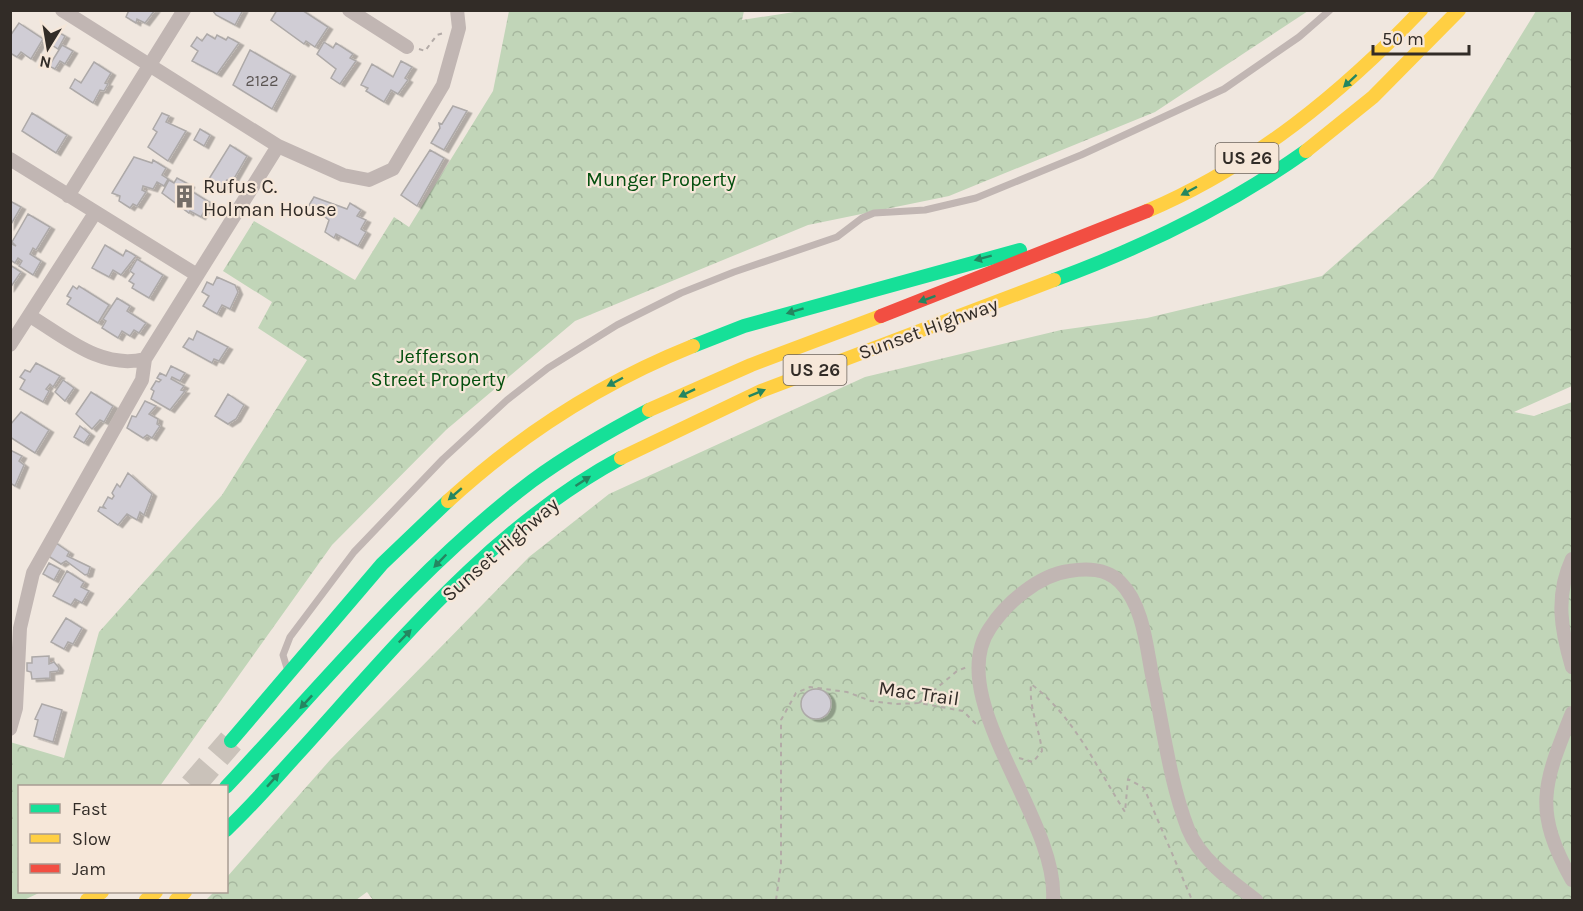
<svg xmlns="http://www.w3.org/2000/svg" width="1583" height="911" viewBox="0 0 1583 911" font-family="Karla,sans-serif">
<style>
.forest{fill:url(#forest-crowns)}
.building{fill:#d0cdd5;stroke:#ada9a8;stroke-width:1.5;filter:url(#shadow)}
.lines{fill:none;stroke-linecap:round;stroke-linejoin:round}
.highway-tunnel{stroke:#cac2ba;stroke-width:26;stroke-dasharray:26 13;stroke-linecap:butt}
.path{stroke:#b3aba7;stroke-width:2;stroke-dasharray:4.5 4.5;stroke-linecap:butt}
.lane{stroke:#c1b6b3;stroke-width:7}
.street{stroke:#c1b6b3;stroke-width:14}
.fast{stroke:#16e098;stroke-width:14}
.slow{stroke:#ffcf43;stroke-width:14}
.jam{stroke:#f24e42;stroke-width:14}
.oneway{fill:#248660}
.labels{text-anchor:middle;stroke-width:4.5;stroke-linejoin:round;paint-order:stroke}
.number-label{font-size:16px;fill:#5a5452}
.shield{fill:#f6e7d9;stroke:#6d645c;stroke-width:1.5}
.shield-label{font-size:18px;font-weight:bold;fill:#322c27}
.park-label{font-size:20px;fill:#044f0e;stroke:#f6e7d9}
.poi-label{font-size:20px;fill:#322c27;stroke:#f6e7d9;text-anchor:start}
.street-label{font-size:20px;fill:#322c27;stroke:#f6e7d9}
</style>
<defs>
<pattern id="forest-crowns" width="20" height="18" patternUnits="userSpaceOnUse" patternTransform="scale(1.5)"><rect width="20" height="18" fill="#c1d5b8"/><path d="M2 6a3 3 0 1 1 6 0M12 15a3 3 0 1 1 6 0" fill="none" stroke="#a6b79e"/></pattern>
<filter id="shadow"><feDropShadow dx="4.5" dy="2.5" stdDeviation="0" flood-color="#0004"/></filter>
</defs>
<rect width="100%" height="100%" fill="#f0e7df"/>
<path class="forest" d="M807,10L1308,11L1155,112L949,196L808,225L575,321L446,430L332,545L160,786H20V892H41L24,900H11L10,742L64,758L99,632L222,495L307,360L258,328L272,302L223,271L254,221L355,280L394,217L409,227L493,91L509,11H744L742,20Z
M1536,11H1572V386L1514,412L1534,416L1572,402V900H373L367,892L356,900H206L214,892H226L227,877L330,760L529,557L609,494L865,377L1061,330L1147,318L1322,276L1433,178Z"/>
<path class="building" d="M129,10H155L145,23L137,19L136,23L126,17Z
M212,10H243L235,25L216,15Z
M277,10H302L328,27L315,47L306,41L304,44L271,20Z
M19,23L43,39L31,59L21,52L17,57L10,53V36Z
M56,31L65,36L58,49L49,43Z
M207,34L215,39L217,35L226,40L228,37L239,43L217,74L192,61L198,51L191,46L197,37L202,41Z
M324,42L333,48L336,43L353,54L350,58L356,61L340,84L331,78L336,69L317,54Z
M62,45L73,51L65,64L60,61L55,69L49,66Z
M250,50L291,74L272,109L233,85Z
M401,61L412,67L405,78L408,80L398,94L391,90L384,102L366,91L368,88L361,85L372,64L393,77Z
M94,62L111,73L105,83L108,84L104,91L100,90L93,103L70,88L75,79L81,83Z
M453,106L467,111L444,150L431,143L440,128L439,123L442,124Z
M32,113L67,135L56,153L22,131Z
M162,113L169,116L166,122L186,131L168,161L148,147L157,132L153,129Z
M200,129L210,135L204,146L194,140Z
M230,145L247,156L232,182L227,180L221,190L207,182Z
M430,150L444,158L417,206L401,195Z
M134,157L152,163L153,160L166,168L162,175L168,179L164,186L157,182L153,189L143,186L142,190L146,192L137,206L133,204L130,208L119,201L120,196L112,193Z
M177,178L190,185L188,189L209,202L201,217L190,211L189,213L162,193L169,180L174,183Z
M314,197L347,209L350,203L361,210L357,216L366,220L361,229L366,232L358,246L336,234L334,238L325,232L329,220L309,205Z
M10,201L21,207L10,226Z
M28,214L50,227L36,250L33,248L30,254L41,261L33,275L19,266L22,261L18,258L15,263L10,260V243L16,246L12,242Z
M105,245L123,256L126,250L136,256L121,275L113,270L109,277L92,268Z
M137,259L163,275L149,298L132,288L134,284L129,281L134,274L130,271Z
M10,265L21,272L10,288Z
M217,277L235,285L238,292L230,309L222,305L217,314L203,306L209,296L202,292L207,282L213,285Z
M73,286L77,289L79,286L109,305L98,323L67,304L71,298L67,296Z
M117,298L130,306L127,311L146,323L139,333L134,330L130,336L122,331L118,338L102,328L106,321L103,319Z
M197,331L228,347L219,361L214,359L212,363L183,347L189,338L193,340Z
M36,363L60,376L53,387L50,384L46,389L49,391L43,402L20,389L25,380L20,377L25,370L30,372Z
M171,366L185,373L180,381L172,377L171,379L184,386L181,390L185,391L170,410L151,399L154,391L151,389L156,381L159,382L161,380L157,378L160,373L166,376Z
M63,380L74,388L65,401L55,392Z
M91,392L113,406L104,422L100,420L92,429L76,414Z
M228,394L244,405L236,419L228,424L215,416Z
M145,401L156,406L149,414L158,419L157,424L160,426L152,438L147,435L143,438L127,428L132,416L136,417Z
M21,412L49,430L35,453L10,437V425Z
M80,426L90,434L84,443L74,437Z
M10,450L22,456L19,461L24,465L15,486L10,483Z
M128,473L152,494L144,515L140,512L137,520L127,514L118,525L98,511L100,507L105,508L103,506L108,497L112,499L114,496L112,493L117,484L120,487Z
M53,541L69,552L67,556L90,567L88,574L85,575L66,561L61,564L45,554Z
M49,563L60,569L54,580L43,574Z
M67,571L84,582L81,587L89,591L82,603L75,599L71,605L53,596Z
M66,618L82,628L73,644L68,642L64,649L51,642Z
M49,656V664L54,662L59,668L58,671L50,672V678L32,679L31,672L27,671V663H32V657Z
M801 704a15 15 0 1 1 30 0a15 15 0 1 1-30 0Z
M42,704L62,710L53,742L34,736L38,720L35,719Z"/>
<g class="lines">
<path class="highway-tunnel" d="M192,786L231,741"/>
<path class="path" d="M419,49L425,51L437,35L444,33
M919,703L957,671L967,667
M1019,758L1033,762L1042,751C1039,727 1029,709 1031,684C1073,715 1097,768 1125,812L1128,779L1144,788L1192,900
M776,900L781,865V720L796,693L810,687L847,692L871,701L896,704L919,703L963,711L976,724"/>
<path class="lane" d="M287,668L283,655L290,637L354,552L443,459L507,400L548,368L617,325L681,293L734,272L837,237L862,218L874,213L925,210L976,198L1081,155L1224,89L1299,37L1330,10"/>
<path class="street" d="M62,10L278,146L343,175L369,180L393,169L443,85L459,28L457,10
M349,10L407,47
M10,159L197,275
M68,196L184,10
M30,316C65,337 101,370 145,359L278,146
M10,345L95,213
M1572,559C1555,596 1561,630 1572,667
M1572,713C1544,783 1532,809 1572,880
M10,729L16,708L20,628L33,573L142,380L145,359
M1053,900C1059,819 942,698 990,628C1006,603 1039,575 1069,571C1087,568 1106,568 1120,582C1143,605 1146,644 1152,675C1163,725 1169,780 1188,829C1200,859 1231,881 1256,900"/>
<path class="fast" d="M1054,280C1144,247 1227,207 1306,151
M693,346L744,326L1020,250
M231,741L382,564L448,501
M226,787C325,682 417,568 532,481C569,454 609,431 649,410
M226,830C254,804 278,775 304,747C399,642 493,527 621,458"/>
<path class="slow" d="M1306,151L1373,97L1459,10
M1147,211C1253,166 1342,93 1421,10
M649,410L751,365L881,316
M621,458L761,391L1054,280
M448,501C519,436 603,382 693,346
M87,900L102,892
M146,900L156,892
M176,900L185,892"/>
<path class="jam" d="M881,316L1147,211"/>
</g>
<defs><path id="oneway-solid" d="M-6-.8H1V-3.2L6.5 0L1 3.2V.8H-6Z" transform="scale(1.5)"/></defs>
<g class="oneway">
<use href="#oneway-solid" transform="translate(1350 81) rotate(137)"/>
<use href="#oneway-solid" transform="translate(1189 191) rotate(152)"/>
<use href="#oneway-solid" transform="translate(983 258) rotate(165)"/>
<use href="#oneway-solid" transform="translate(927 299) rotate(160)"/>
<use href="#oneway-solid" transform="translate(795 311) rotate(163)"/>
<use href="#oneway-solid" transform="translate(615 382) rotate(152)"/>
<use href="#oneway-solid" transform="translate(687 393) rotate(154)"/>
<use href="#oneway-solid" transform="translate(757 393) rotate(-22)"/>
<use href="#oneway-solid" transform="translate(583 481) rotate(-33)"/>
<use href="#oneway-solid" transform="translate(455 494) rotate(139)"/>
<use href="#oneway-solid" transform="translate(440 561) rotate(134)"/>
<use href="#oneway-solid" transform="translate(405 636) rotate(-46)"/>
<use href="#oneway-solid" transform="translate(306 702) rotate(133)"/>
<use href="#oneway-solid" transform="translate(273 780) rotate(-48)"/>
</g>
<defs>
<symbol id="building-bare" viewBox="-9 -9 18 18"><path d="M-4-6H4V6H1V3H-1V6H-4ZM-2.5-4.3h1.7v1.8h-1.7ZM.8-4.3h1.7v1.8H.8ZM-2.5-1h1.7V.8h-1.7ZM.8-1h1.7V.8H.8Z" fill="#746d67" stroke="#f6e7d9" stroke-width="2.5" paint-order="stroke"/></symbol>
</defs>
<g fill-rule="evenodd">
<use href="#building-bare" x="168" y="180" width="33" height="33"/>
</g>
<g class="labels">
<g class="number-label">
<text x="262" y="86">2122</text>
</g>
<g class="shield">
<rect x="1215.5" y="143" width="63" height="30" rx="4.5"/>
<rect x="783.5" y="355" width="63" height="30" rx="4.5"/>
</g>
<g class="shield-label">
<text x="1247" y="164">US 26</text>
<text x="815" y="376">US 26</text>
</g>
<g class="park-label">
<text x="661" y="186">Munger Property</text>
<text x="438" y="363">Jefferson<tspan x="438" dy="23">Street Property</tspan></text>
</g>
<g class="poi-label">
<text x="203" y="193">Rufus C.<tspan x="203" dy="23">Holman House</tspan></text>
</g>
<g class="street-label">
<text transform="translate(928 328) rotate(-20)" y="7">Sunset Highway</text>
<text transform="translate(500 549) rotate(-41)" y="7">Sunset Highway</text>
<text transform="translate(919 693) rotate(8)" y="7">Mac Trail</text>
</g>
</g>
<rect width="1583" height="911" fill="none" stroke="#322c27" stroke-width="24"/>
<rect x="18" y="785" width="210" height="108" fill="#f6e7d9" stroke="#a89c92" stroke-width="1.5"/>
<rect x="30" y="804" width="30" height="9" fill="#16e098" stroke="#a89c92" stroke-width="1.5"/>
<text x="72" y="815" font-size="18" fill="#322c27">Fast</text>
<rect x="30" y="834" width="30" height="9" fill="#ffcf43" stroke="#a89c92" stroke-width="1.5"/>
<text x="72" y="845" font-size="18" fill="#322c27">Slow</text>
<rect x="30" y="864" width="30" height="9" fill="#f24e42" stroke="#a89c92" stroke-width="1.5"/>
<text x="72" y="875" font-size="18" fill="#322c27">Jam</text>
<g transform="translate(48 48) rotate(191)" stroke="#f6e7d9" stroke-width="4.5" paint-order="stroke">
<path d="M0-4.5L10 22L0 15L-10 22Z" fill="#322c27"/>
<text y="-9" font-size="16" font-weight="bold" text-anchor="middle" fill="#322c27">N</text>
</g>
<path d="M1373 45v9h96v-9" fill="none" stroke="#322c27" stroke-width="3"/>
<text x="1382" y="45" font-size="18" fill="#322c27" stroke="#f6e7d9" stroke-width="4.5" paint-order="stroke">50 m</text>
</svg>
